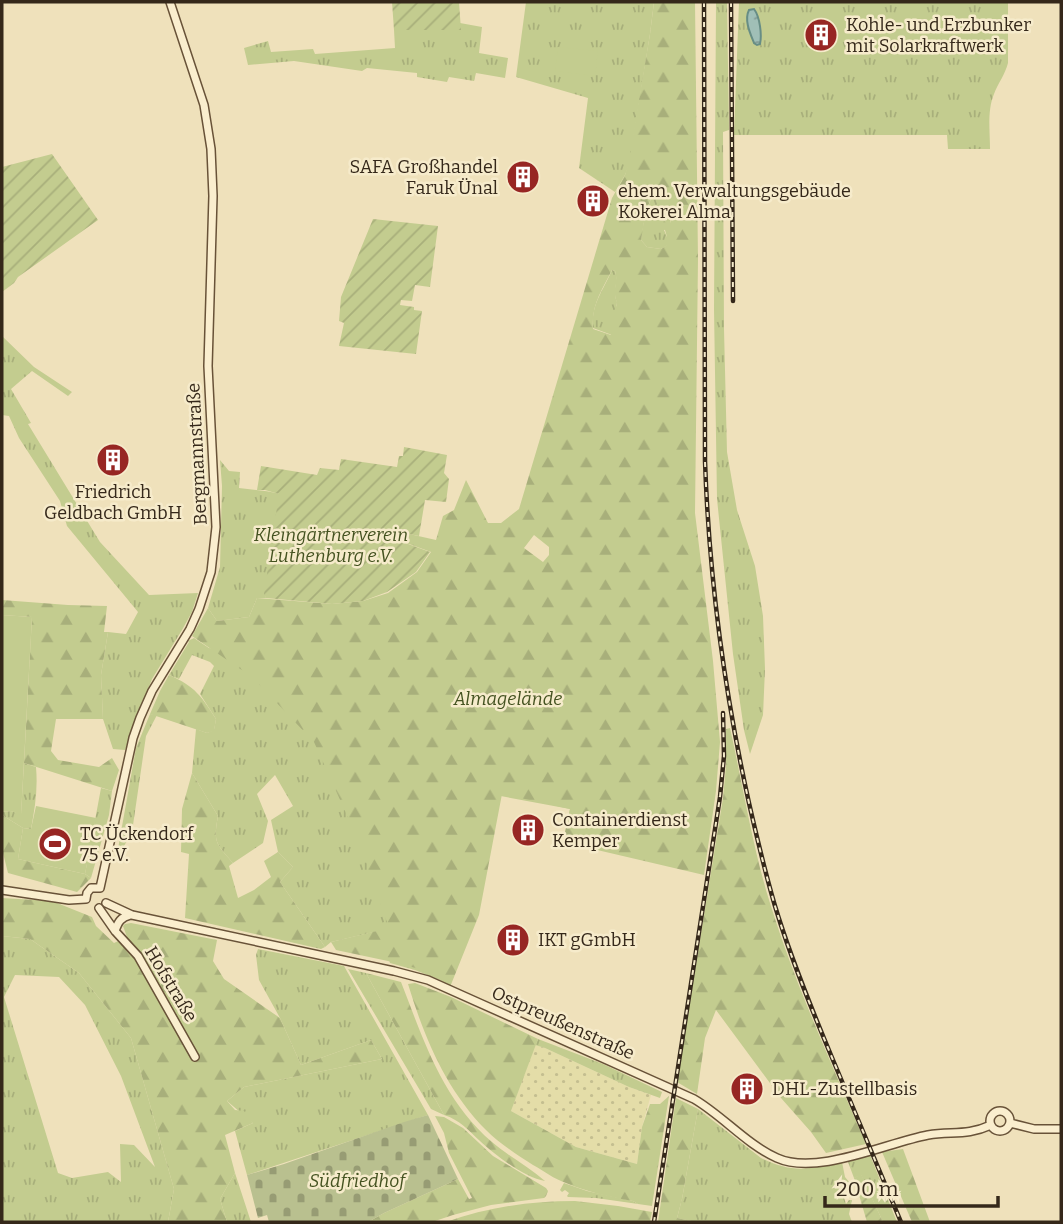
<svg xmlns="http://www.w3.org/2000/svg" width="1063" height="1224" viewBox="0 0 1063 1224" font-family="Bitter,serif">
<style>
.farmland{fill:url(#farmland-dots)}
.grass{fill:url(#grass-tufts);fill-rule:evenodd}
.forest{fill:url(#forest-firs);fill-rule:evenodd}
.cemetery{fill:url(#cemetery-stones)}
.garden{fill:url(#garden-furrows)}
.pitch{fill:#c3cc8f}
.water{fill:url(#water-ripples);stroke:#678d85;stroke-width:2}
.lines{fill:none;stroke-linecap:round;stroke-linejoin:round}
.secondary-casing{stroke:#685238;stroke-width:10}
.secondary{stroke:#faeece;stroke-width:7}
.rail-casing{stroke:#35281a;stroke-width:4.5}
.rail{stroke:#f6ebcb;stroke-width:2;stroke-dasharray:5;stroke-linecap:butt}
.labels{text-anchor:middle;stroke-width:5;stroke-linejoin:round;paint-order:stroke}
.poi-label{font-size:18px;fill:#35281a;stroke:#f6ebcb;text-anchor:start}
.street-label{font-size:18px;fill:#35281a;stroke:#f6ebcb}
.park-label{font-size:18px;font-style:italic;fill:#445220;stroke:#f6ebcb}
</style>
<defs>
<pattern id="farmland-dots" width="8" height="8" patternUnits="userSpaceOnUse" patternTransform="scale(1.75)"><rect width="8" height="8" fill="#e4dda8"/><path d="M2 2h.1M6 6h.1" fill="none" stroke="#c4be90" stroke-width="1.8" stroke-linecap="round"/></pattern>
<pattern id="grass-tufts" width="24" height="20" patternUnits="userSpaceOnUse" patternTransform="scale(1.75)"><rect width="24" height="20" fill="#c3cc8f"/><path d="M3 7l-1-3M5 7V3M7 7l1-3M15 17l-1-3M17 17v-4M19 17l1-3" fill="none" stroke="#a8af7b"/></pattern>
<pattern id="forest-firs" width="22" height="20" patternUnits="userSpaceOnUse" patternTransform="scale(1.75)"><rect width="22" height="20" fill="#c3cc8f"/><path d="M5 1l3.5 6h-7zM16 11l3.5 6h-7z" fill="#a8af7b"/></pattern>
<pattern id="cemetery-stones" width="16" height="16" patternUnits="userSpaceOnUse" patternTransform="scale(1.75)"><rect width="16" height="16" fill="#b9c08f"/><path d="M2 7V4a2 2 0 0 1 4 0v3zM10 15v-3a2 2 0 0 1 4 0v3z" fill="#979c74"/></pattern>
<pattern id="garden-furrows" width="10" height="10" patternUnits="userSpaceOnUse" patternTransform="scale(1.75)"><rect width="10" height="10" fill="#c3cc8f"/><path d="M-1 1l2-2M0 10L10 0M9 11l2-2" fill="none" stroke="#a8af7b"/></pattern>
<pattern id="water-ripples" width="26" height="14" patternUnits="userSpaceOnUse" patternTransform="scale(1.75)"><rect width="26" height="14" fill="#a0bfb7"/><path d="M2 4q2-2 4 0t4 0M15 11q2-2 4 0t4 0" fill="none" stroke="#839b94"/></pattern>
</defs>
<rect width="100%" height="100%" fill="#efe1bb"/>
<path class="farmland" d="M535,1045L545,1048L629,1087L651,1095L642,1127L637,1164L576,1147L511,1111Z"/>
<path class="grass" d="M526,2H654L650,34L629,165L625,175L615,192L579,168L588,98L516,77Z
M716,2H727L729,130L723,132L724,329L727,452L737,510L755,566L763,616L765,669L763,715L750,754L744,730L733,654L717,499L714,309Z
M739,2H1008V63C1005,75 998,83 994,94C987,111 990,131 990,149H948L947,135H734Z
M460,23L482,27L479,53L508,58L505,78L476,73L474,81L449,77L447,82L417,77V73L367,68L362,71L294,61L248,65L244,48L268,41L271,52L313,49L315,54L395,48L394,30H460Z
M653,195C665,205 670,213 672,229L664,230L667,237L668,245L661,249L647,247L641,240C642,227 647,206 653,195Z
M612,270L615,271C619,282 612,292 617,302L612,335L593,328C591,304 603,291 612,270Z
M2,336L34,367L72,392L68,396L32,371L11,389L31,423L28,424L100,542L149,595L198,593L192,612L182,630L152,679L125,750L113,749L103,719L101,675L108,632L126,634L138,612L67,526L60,501L19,438L9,416L2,415Z
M220,460L229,471L240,472L239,488C253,490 266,490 280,494L265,594L266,598H257L249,617L217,621L208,608L220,567L222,486Z
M194,638L209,648L717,722L563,842L570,809L490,794L445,982L415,970L390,963L378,931L331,942L325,947L280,882L293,867L278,852L271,820L293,806L275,775L257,794L268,821L263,843L233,863C216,843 213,843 218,816L192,773L196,729L207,733L214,730L216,719L200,694L214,666L210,662L192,655L179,679L169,675L189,642L188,641Z
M150,714L157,715L146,736L132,832L116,860L136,748Z
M24,763L36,767C38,789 35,808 31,829L23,828L2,815V812L11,811L21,814Z
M101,788L112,791L109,815L91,878L85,874Z
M2,936L30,939L79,973L131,1038L174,1189L168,1222H2ZM15,975L59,977L85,1005L121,1076L155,1167L134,1145L120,1144L121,1182L108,1172L72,1178L58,1173L4,997Z
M258,949L344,966L428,1115L247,1175L235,1131L253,1123L227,1101L244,1087L382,1059L371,1040L301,1065L280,1018L259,980L256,955Z
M348,969L366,973L444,1115L431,1109Z
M538,1039L603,1064L662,1092L660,1098L629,1087L545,1048L535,1045Z
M698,1109L761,1158C794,1174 808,1169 842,1162L845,1177L850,1183L845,1187L840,1185L846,1204L849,1200H852L849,1214L852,1222H696L677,1218L682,1199Z
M870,1155L897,1222H883L861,1175L854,1178L848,1162Z
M235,1173L251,1222H227L220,1199Z
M564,1183L587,1191L633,1201L638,1204L596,1198L568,1197L567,1196L569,1193L565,1190L562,1192L560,1190Z"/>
<path class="forest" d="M654,2H695L698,259L695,513L713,661L720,742L716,791L704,875L563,842L570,809L502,794L479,915L450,987L432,973L402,964L336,950L331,942L389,928L360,844L314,742L252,677L192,636L208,608L217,621L249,617L257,598L332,604L363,601L388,593L417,572L431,552L390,537L396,531L436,540L443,516L454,510L466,480L488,523H501L519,509L612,198L625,175L628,165L650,34ZM653,195L657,198V204L667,208L671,222V228L664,221L663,223L667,237V245L661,249L647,247L641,240L646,210ZM612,270L615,271C618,280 614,286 615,295C615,299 618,302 616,307C615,311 611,313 610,317C608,322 610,330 611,335L593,329C591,305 602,290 612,270ZM534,535L549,547V555L543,562L524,548Z
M2,600L68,605L107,606L104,632H108L101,675L103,719H56L51,751L58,760L99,767L112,758L119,770L112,791L24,763L32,617L2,615Z
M169,675C195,686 202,697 216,719L214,731L207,733L150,714L160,691Z
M730,728C742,782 751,837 766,890C792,978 830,1060 866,1144L826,1153L811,1132L781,1098L716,1010L705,1038L697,1094L677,1082L723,798L726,766V729Z
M192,773L218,816C213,843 216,843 233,863L229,866L238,898L254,890L271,877L264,861L278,852L293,867L280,882L325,947L321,949L185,918L189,854L181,852L182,809Z
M2,815L23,828L18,859L85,874L91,878L77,892L8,873L2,849Z
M2,898L52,901L92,917L96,926L114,943L127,937L123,926L125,924L131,923L217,940L213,961L224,979L280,1018L301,1065L371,1040L382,1059L244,1087L227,1101L235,1110L244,1111L253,1123L225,1135L235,1173L220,1199L227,1222H168L174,1189L131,1038L79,973L30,939L2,936Z
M366,973L401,982C424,1041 442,1099 492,1142C508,1156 528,1166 545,1181C525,1178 495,1155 480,1141C468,1130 460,1120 444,1115Z
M415,983L451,997L538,1039L511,1111L576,1147L637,1164L642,1127L650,1104H660L669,1096L652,1206L638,1204L633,1201C610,1197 587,1192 566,1183C554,1179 544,1171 533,1165C517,1155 499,1143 486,1130C446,1090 424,1037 408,984Z
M676,1098L698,1109L682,1199L677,1218L696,1222H658Z
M435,1116L444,1117L463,1128L493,1156L546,1188L548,1191L546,1196L544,1198L491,1205L453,1215L432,1222H368L384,1213L458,1179L469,1199L472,1198L449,1153L444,1133Z
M903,1149L930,1222H912L882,1152Z
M575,1201L618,1206L652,1212L650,1222H446C488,1207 531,1201 575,1201Z"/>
<path class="cemetery" d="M428,1115L458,1179L384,1213L368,1222H269L267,1215L258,1218L247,1175L284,1164L404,1122Z"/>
<path class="garden" d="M392,2H459L461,30H394Z
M52,154L98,220L18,277L14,283L2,292V167Z
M373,219L438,226L430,287L415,285L412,301L401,300L400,305L414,307V310L422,311L416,354L339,346L344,323L339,321L341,297Z
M404,447L447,455L444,473L449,479L446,502L425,500L419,536L394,531L389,537L430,552L416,572L387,592L363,601L332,604L266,598L264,594L279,494L265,490H257L261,466L317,475L320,468L339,470L341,459L397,467L399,456H403Z
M861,1174L883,1222H867L854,1178Z"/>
<path class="pitch" d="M558,47L598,51L595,76L555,71Z
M2,615L32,617L21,815L11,811L2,812Z
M36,806L96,818L85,874L18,859L23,828L31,829Z"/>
<path class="water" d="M754,9C760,17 762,35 760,44L757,45L754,43C750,33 744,20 749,10Z"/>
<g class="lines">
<defs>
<path id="secondary" d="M100,888L133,738L140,718L152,691L190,629L199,609L211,572L216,527L208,366L213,196L211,149L204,105L170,2
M2,890L69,900L86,899
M86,899L87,893L91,888H100
M106,903L132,915L394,971L428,980L694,1099C723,1116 746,1144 777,1158C817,1176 886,1143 928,1135C952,1131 967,1136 991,1125
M99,908L115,931L138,956L195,1057
M115,931C118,922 121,917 130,915
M990 1121a10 10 0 1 1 20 0a10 10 0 1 1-20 0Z
M1010,1123L1034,1129H1061"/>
</defs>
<use href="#secondary" class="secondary-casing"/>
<use href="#secondary" class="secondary"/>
<defs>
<path id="rail" d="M704,2L705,461C709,577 724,690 749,803C757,838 765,872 775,906C791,959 812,1010 833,1060C856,1114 878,1168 901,1222
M731,2L733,301
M654,1222L720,797L724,756L723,713"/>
</defs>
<use href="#rail" class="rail-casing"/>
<use href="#rail" class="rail"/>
</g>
<defs>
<symbol id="building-disc" viewBox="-11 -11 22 22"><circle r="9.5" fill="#972623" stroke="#f6ebcb"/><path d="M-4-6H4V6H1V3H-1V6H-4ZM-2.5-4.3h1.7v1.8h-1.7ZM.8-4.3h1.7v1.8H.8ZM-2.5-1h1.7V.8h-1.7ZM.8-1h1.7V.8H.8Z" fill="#fff"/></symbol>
<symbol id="stadium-disc" viewBox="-11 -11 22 22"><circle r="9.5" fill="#972623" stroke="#f6ebcb"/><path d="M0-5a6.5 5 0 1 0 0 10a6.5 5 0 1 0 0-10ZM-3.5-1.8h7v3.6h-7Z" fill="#fff"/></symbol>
</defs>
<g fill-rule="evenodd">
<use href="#building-disc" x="802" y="16" width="38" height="38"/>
<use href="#building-disc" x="504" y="158" width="38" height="38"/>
<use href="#building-disc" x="574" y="182" width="38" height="38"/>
<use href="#building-disc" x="94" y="441" width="38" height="38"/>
<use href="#building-disc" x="509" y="811" width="38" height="38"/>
<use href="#stadium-disc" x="36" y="825" width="38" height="38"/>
<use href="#building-disc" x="494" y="921" width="38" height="38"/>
<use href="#building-disc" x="728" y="1070" width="38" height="38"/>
</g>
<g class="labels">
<g class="poi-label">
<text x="846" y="31">Kohle- und Erzbunker<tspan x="846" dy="21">mit Solarkraftwerk</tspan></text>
<text x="498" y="173" text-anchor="end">SAFA Großhandel<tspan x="498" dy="21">Faruk Ünal</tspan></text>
<text x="618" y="197">ehem. Verwaltungsgebäude<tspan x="618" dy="21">Kokerei Alma</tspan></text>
<text x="113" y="498" text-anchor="middle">Friedrich<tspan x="113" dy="21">Geldbach GmbH</tspan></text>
<text x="552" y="826">Containerdienst<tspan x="552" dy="21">Kemper</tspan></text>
<text x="80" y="840">TC Ückendorf<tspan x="80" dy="21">75 e.V.</tspan></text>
<text x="538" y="946">IKT gGmbH</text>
<text x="772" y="1095">DHL-Zustellbasis</text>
</g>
<g class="street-label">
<text transform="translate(197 454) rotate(-93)" y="6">Bergmannstraße</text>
<text transform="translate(171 984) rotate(59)" y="6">Hofstraße</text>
<text transform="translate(563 1023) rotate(24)" y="6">Ostpreußenstraße</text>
</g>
<g class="park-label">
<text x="331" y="541">Kleingärtnerverein<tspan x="331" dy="21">Luthenburg e.V.</tspan></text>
<text x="508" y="705">Almagelände</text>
<text x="357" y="1187">Südfriedhof</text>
</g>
</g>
<rect width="1063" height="1224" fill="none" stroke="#35281a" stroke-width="7"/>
<path d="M825 1196v10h173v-10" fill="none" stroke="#35281a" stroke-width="3.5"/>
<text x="836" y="1196" font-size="21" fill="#35281a" stroke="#f6ebcb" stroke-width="5" paint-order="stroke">200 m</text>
</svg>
